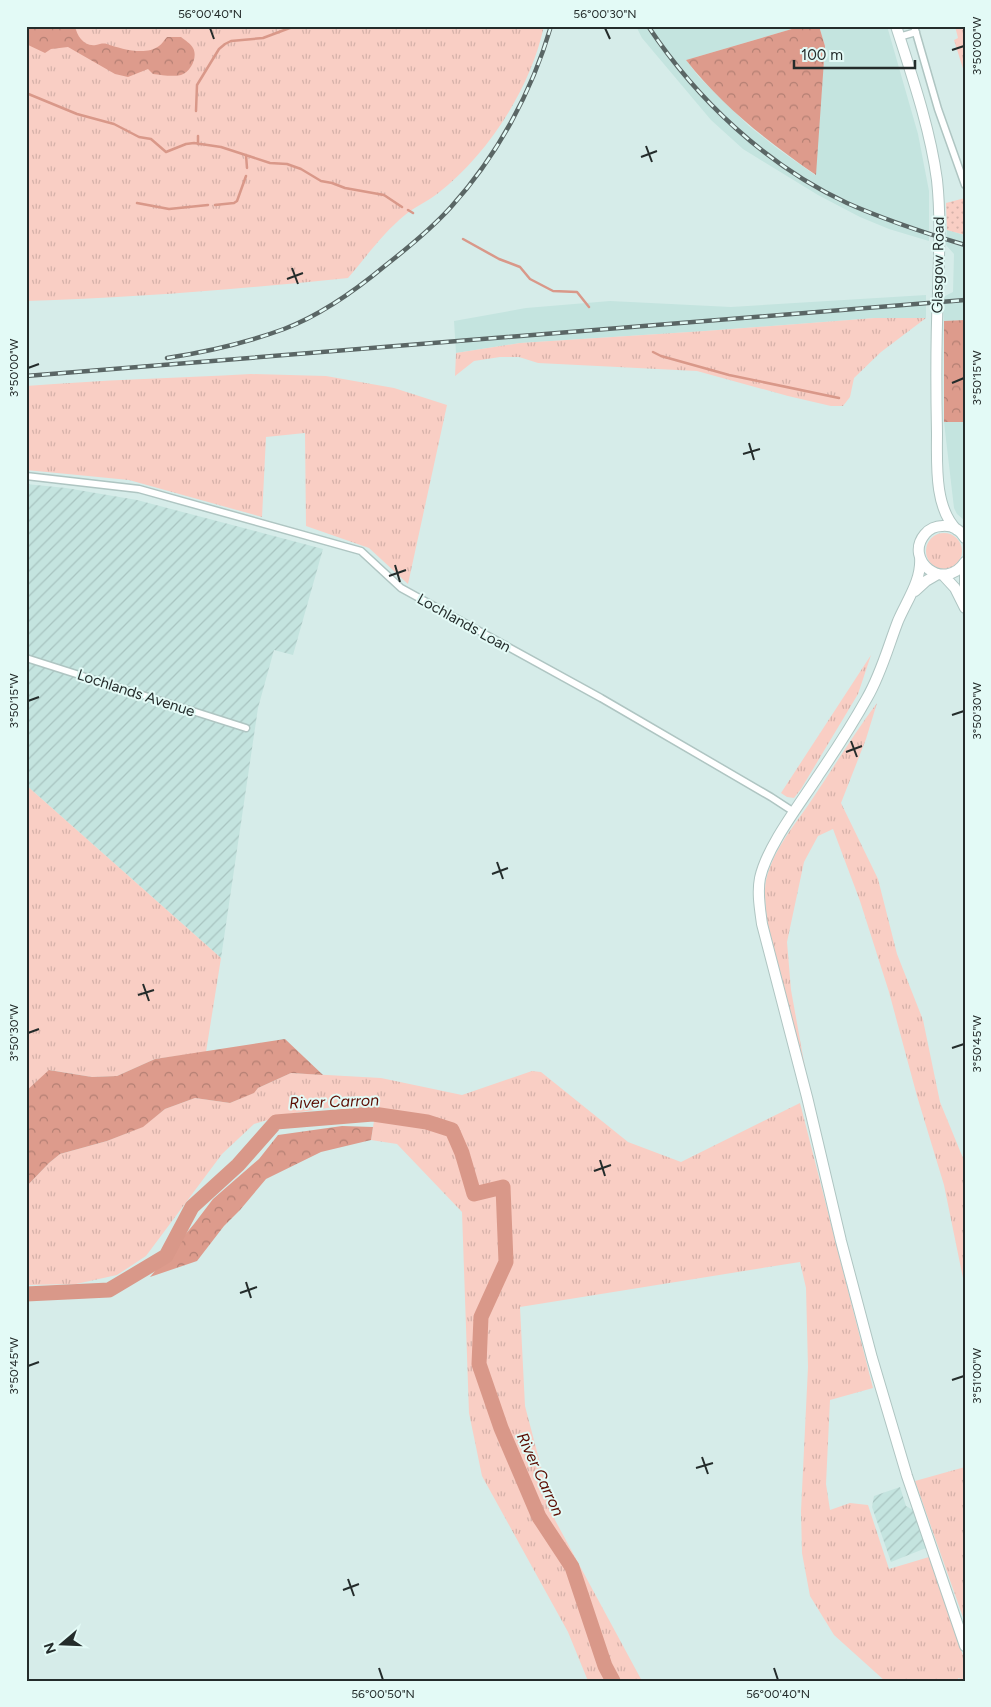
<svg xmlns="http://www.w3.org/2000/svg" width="991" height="1707" viewBox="0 0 991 1707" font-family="Figtree,sans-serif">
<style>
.built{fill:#c4e4df}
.industrial{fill:url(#industrial-furrows)}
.grass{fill:url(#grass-tufts)}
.forest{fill:url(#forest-crowns)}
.park{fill:url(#park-dots)}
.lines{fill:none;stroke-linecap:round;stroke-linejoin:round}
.stream{stroke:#d99889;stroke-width:2.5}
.river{stroke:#d99889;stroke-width:15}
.minor-casing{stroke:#afc5c2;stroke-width:9}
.primary-casing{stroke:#afc5c2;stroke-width:12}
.minor{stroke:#fff;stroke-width:6}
.primary{stroke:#fff;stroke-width:10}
.rail-casing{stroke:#5a6665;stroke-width:4.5}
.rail{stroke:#e3faf6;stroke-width:2.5;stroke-dasharray:8;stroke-linecap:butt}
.ticks{fill:none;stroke:#242c2b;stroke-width:2}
.labels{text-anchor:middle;stroke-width:4;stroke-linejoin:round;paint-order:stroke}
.street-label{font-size:15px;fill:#242c2b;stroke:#e3faf6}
.water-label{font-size:16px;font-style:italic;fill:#5a0b00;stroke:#e3faf6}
.neatline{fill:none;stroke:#242c2b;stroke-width:2}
.ticks-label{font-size:12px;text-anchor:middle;fill:#242c2b}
</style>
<defs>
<pattern id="industrial-furrows" width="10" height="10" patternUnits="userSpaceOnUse" patternTransform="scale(1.25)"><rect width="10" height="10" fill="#c4e4df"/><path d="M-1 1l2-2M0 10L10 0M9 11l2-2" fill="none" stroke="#a8c4c0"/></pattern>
<pattern id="grass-tufts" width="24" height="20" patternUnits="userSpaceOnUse" patternTransform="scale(1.25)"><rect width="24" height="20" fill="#f9cec4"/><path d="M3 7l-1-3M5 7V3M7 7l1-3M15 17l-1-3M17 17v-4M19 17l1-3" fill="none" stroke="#d5b1a9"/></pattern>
<pattern id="forest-crowns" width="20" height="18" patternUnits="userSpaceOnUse" patternTransform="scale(1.25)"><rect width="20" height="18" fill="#dd9b8c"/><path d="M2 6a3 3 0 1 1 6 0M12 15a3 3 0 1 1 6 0" fill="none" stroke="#b37f73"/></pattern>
<pattern id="park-dots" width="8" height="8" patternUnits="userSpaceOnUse" patternTransform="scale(1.25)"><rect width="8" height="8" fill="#f9cec4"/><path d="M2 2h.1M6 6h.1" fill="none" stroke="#d5b1a9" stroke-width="1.8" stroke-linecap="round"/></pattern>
</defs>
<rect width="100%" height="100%" fill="#d6ece9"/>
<path class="built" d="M636,26H802L686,60L699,77L749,126L778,149L815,175L825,46L819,26H887L918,134L929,191V241L889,229L860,217L818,195L743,149L711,120L642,38Z
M947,230L965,235V320L944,321L943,297L953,292L954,254L946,245Z
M926,295V318H875L705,331L520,343L456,353L454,321L526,308L610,301L731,307Z
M944,422H965V521L957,514L954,508Z"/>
<path class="industrial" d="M26,484L66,488L137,500L323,549L293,655L274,650L258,708L221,958L26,785Z
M900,1487L906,1506L913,1510L926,1548L891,1562L872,1507L874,1496Z"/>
<path class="grass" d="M26,26H544C530,90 488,154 437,194C427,202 414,207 405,215C383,233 366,257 348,278C241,289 134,298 26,301Z
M955,26H965V75L954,40L958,38Z
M875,318H926L881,352L854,378L850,397L843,406H831L788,396L697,371L538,363L519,357H500L474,361L455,376L456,353L520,343L705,331Z
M251,374L326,376L394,388L447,405L408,584L369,548L306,526L305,433L266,437L262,517L129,480L26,470V386C101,380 176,378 251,374Z
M926 551a18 18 0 1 1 36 0a18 18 0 1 1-36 0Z
M871,655L858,694L801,789L794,798L787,797L781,793Z
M877,703L866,739L841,803L878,879L897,954L923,1020L940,1102L965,1163V1288L944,1185L917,1096L889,992L860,901L833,829L818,836L804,862L787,942L791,990L806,1073L767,921C766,906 763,890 767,876C775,848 793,827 809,804C832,770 853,735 877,703Z
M26,785L221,958L206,1052L155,1059L117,1076L92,1077L50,1070L26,1091Z
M532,1071L541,1072L628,1142L681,1162L800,1103L873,1388L830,1400L826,1484L830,1510L850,1503L868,1505L889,1569L929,1557L965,1661V1680L958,1678V1681H885L834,1635L810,1596L802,1553L801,1511L808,1367L806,1288L800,1262L520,1307L525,1406L555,1520L642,1681H588L568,1632L482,1476L469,1413L462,1212L397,1144L371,1140L376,1108L340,1106L288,1114L254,1124L222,1154L146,1256L117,1275L76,1284L26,1285V1187L49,1163L60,1154L107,1141L142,1127L165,1109L195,1098L230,1103L253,1093L258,1088L291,1073L381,1078L462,1095Z
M965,1467V1623L915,1481Z"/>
<path class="forest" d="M26,26H75C77,36 84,47 96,45C100,44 103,43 107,44C121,49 146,56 159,46C162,44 164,40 167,37H181C185,40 191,44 193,48C198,57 191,72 181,75C173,77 161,75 153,74L148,69L128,77L115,74L68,47L51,49L45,53L26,44Z
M802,26H819L825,46L816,175C768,142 722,106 686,60Z
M965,320V422H944V321Z
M285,1039L323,1075L291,1073L258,1088L254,1093L230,1103L195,1098L165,1109L143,1127L107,1141L60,1154L49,1163L26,1187V1091L49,1070L92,1077L117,1076L155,1059Z
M342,1126L373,1127L371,1140L321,1152L266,1179L240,1210L224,1226L197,1261L150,1277L194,1224L213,1199L259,1159L278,1135Z"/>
<path class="park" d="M965,198V235L947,230L946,203Z"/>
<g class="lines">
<path class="stream" d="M26,93L77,114L114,124L139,137L151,139L166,152L186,144L194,143L221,147L270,163L287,164L301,169L321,181L332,183L345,188L384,195L402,207
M196,111L197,85L219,49L225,44L231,41L263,38L295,26
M198,136V144
M246,155L247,168
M137,203L169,209L208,205
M215,205L234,203L237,201L246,176
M408,210L413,213
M463,239L499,259L520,267L530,279L553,291L577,292L589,307
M653,352L661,356L729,375L839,398"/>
<path class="river" d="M26,1294L109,1290L166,1256L192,1207L238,1165L276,1122L373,1114L427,1122L452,1130L462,1153L474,1194L503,1187L506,1262L481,1317L479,1364L501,1428L539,1517L572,1567L605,1666L613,1681"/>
<defs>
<path id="minor" d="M914,26L938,109L965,185
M899,37L916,32
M26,476L139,489L361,551L401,588L601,698L771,797L794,812
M26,658L246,728"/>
<path id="primary" d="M896,26C912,76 930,128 937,180C941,217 939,255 938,293C936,339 936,386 937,433C937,463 934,508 957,530
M965,538C960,530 952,525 942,526C936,526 929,529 925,534C903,560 944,593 965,562
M920,557C922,580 907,600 898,621C888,647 881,674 867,698C852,725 835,751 818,776C800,804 767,846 760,878C757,893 760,909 762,924L807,1097L841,1241L872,1358L907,1476L965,1646
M943,575L955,588L965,608
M915,591L926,581L938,574
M965,602V563"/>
</defs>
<use href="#minor" class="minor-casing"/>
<use href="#primary" class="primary-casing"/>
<use href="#minor" class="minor"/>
<use href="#primary" class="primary"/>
<defs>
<path id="rail" d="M648,26C697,100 766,165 847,203C885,220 925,233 965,245
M167,358C206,352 246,343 284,329C321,315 356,290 386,265C409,247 432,228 451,207C497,156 532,92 551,26
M26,376L965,300"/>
</defs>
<use href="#rail" class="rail-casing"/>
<use href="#rail" class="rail"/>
</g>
<path class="ticks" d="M210,28L214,39M605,28L610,39M952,50L964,46M646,146L652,162M641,157L657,151M292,268L298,284M287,279L303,273M28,368L39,364M952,383L964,378M749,443L754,460M743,454L760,449M395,565L400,582M389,576L406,570M28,701L39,697M952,715L964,711M851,741L857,757M846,752L862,746M497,862L503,879M492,874L508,868M143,984L149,1001M138,995L154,990M28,1033L39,1029M952,1048L964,1044M600,1160L605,1176M594,1171L611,1165M246,1282L251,1298M240,1293L257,1287M28,1366L39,1362M952,1380L964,1376M702,1457L708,1474M696,1468L713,1463M348,1579L354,1596M343,1590L359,1584M379,1668L383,1680M774,1668L778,1680"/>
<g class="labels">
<g class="street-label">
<text transform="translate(938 265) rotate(-89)" y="5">Glasgow Road</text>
<text transform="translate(464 623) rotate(29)" y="5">Lochlands Loan</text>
<text transform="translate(136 693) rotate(18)" y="5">Lochlands Avenue</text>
</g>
<g class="water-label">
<text transform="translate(334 1101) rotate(-2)" y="6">River Carron</text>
<text transform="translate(541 1474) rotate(65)" y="6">River Carron</text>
</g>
</g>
<rect width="991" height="1707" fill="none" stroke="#e3faf6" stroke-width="55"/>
<g transform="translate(62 1644) rotate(251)" stroke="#e3faf6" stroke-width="4" paint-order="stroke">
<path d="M0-4L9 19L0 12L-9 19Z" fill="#242c2b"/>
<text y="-8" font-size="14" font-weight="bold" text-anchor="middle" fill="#242c2b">N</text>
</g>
<path d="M794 60v8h121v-8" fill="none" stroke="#242c2b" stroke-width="2.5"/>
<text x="801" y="60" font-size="15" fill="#242c2b" stroke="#e3faf6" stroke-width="4" paint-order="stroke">100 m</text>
<rect x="28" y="28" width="936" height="1652" class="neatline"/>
<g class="ticks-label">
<text x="210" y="18">56°00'40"N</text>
<text x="605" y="18">56°00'30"N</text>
<text transform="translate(977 46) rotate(-90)" y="4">3°50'00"W</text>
<text transform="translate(14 368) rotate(-90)" y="4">3°50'00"W</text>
<text transform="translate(977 378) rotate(-90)" y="4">3°50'15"W</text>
<text transform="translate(14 701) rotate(-90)" y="4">3°50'15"W</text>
<text transform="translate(977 711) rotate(-90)" y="4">3°50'30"W</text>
<text transform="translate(14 1033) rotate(-90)" y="4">3°50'30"W</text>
<text transform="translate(977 1044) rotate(-90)" y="4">3°50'45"W</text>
<text transform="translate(14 1366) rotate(-90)" y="4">3°50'45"W</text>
<text transform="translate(977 1376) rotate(-90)" y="4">3°51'00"W</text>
<text x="383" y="1698">56°00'50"N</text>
<text x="778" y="1698">56°00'40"N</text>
</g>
</svg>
